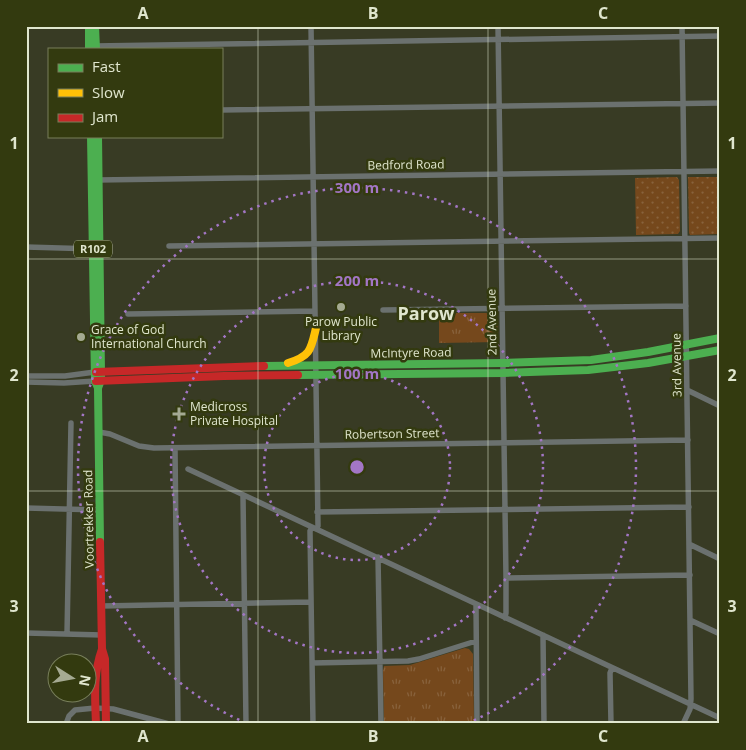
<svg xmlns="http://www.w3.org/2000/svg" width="746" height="750" viewBox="0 0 746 750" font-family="'Open Sans',sans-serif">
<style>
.grass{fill:url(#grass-dots)}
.park{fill:url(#park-tufts)}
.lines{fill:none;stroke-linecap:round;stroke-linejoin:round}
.street{stroke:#6b716f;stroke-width:5.5}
.fast{stroke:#4caf50;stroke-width:8}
.slow{stroke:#ffc107;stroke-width:8}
.jam{stroke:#c62828;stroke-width:8}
.grid{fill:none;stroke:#e0e6ce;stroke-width:1;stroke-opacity:0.55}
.ring{fill:none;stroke:#a376c5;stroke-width:2.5;stroke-dasharray:2.5 5}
.poi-dot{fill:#a5aa92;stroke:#333a0f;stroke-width:2}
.labels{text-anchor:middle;stroke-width:5;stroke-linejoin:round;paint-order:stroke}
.shield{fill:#333a0f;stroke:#acb295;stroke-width:1}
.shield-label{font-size:11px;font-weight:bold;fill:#e0e6ce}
.street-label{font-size:12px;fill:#e0e6ce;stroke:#333a0f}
.poi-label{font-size:12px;fill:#e0e6ce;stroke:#333a0f;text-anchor:start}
.district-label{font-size:18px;font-weight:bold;fill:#e0e6ce;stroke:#333a0f}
.centre{fill:#a376c5;stroke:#333a0f;stroke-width:2.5}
.ring-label{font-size:15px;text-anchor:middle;font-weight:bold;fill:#a376c5;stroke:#333a0f;stroke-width:5;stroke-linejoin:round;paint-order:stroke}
.neatline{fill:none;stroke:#e0e6ce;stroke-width:2}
.grid-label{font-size:16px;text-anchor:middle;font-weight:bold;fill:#e0e6ce}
</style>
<defs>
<pattern id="grass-dots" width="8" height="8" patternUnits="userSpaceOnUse" patternTransform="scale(1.25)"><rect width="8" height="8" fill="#75481c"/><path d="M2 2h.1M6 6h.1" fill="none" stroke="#88623c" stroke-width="1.8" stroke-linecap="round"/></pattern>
<pattern id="park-tufts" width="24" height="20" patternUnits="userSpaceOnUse" patternTransform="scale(1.25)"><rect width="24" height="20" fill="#75481c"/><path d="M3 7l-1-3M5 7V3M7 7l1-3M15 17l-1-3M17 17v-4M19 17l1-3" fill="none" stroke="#88623c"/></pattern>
</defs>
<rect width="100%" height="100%" fill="#383b24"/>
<path class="grass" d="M677,177L679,180L680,231L678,234L636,235L635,178Z
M688,177H720V234L690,235L689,233Z"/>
<path class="park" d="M495,313L497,316L498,342L439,343V313Z
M465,648L469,649L473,654L474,724H384L383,671L384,666L410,665Z"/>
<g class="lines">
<path class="street" d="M311,26L318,526L316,529
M498,26L506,578V613L505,618
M682,26L691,699L690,709L683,724
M94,46L720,36
M221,110L720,103
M97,180L720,171
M169,246L720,238
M26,247L95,249
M383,310L686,306
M128,314L315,311
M26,376H65L95,372
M26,382L64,383L95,381
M687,390L720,406
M99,432L110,434L139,446L154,448L688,440
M175,448L178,724
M188,469L720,718
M243,496L246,724
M26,508L100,510
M317,512L689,507
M312,527L310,531L313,724
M689,544L720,559
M378,557L381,724
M506,578L690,575
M476,604L477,724
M101,606L311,602
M690,620L720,634
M26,633L102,635
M67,634L71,423
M543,635L544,724
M312,663L408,661L419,659L476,641
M66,724L69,716L75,710L95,708L113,709L169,724
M611,724L610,673L612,668"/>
<path class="fast" d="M89,26V49
M95,26L96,49
M91,136L95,381L98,388
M98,136L101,372V380L98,388L100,542
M264,366L503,363L591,360L648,352L720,338
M298,375L503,373L588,370L648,363L720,350"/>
<path class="slow" d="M288,363C311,356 311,349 316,328"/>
<path class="jam" d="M96,372L264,366
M96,381L224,376L298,375
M100,542L102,649L105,659L106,724
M96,724C95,698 93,674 102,649"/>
</g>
<path class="grid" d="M258,26V724M488,26V724M26,259H720M26,491H720"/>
<g class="ring">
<circle cx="357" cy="467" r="93"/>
<circle cx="357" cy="467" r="186"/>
<path d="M246 723A279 279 0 1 1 468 723"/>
</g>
<g class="poi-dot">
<circle cx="341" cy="307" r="5"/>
<circle cx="81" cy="337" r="5"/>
<path d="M176.5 406.5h5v5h5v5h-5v5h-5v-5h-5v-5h5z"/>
</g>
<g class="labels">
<rect class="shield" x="74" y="240.5" width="38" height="17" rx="4"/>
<g class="shield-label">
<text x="93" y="253">R102</text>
</g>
<g class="street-label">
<text transform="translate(406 165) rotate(-1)" y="4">Bedford Road</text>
<text transform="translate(492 322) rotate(-91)" y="4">2nd Avenue</text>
<text transform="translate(411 353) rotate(-1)" y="4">McIntyre Road</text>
<text transform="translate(677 365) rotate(-91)" y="4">3rd Avenue</text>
<text transform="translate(392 434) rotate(-1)" y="4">Robertson Street</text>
<text transform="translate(89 519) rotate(-91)" y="4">Voortrekker Road</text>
</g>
<g class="poi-label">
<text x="341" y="326" text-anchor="middle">Parow Public<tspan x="341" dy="14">Library</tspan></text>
<text x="91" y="334">Grace of God<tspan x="91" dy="14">International Church</tspan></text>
<text x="190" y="411">Medicross<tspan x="190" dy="14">Private Hospital</tspan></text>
</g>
<g class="district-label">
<text x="426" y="320">Parow</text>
</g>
</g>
<circle cx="357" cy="467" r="8" class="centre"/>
<g class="ring-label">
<text x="357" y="193">300 m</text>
<text x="357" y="286">200 m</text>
<text x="357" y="379">100 m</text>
</g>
<rect width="746" height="750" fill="none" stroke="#333a0f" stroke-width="55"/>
<rect x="48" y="48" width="175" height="90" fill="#333a0f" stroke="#787f5b"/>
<rect x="58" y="64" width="25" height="8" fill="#4caf50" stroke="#787f5b"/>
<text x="92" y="72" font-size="15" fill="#e0e6ce">Fast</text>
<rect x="58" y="89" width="25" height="8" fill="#ffc107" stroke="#787f5b"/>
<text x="92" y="98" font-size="15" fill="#e0e6ce">Slow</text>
<rect x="58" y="114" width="25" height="8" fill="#c62828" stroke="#787f5b"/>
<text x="92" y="122" font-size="15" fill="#e0e6ce">Jam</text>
<g transform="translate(72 678) rotate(101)"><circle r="24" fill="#333a0f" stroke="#787f5b"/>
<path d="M0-4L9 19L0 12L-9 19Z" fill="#a5aa92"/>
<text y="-8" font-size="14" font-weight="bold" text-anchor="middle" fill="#e0e6ce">N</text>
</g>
<rect x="28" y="28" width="690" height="694" class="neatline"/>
<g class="grid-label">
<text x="143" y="19">A</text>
<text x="373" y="19">B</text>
<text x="603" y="19">C</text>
<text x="14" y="149">1</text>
<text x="732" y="149">1</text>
<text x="14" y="381">2</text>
<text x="732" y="381">2</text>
<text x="14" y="612">3</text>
<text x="732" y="612">3</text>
<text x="143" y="742">A</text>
<text x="373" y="742">B</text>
<text x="603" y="742">C</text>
</g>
</svg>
